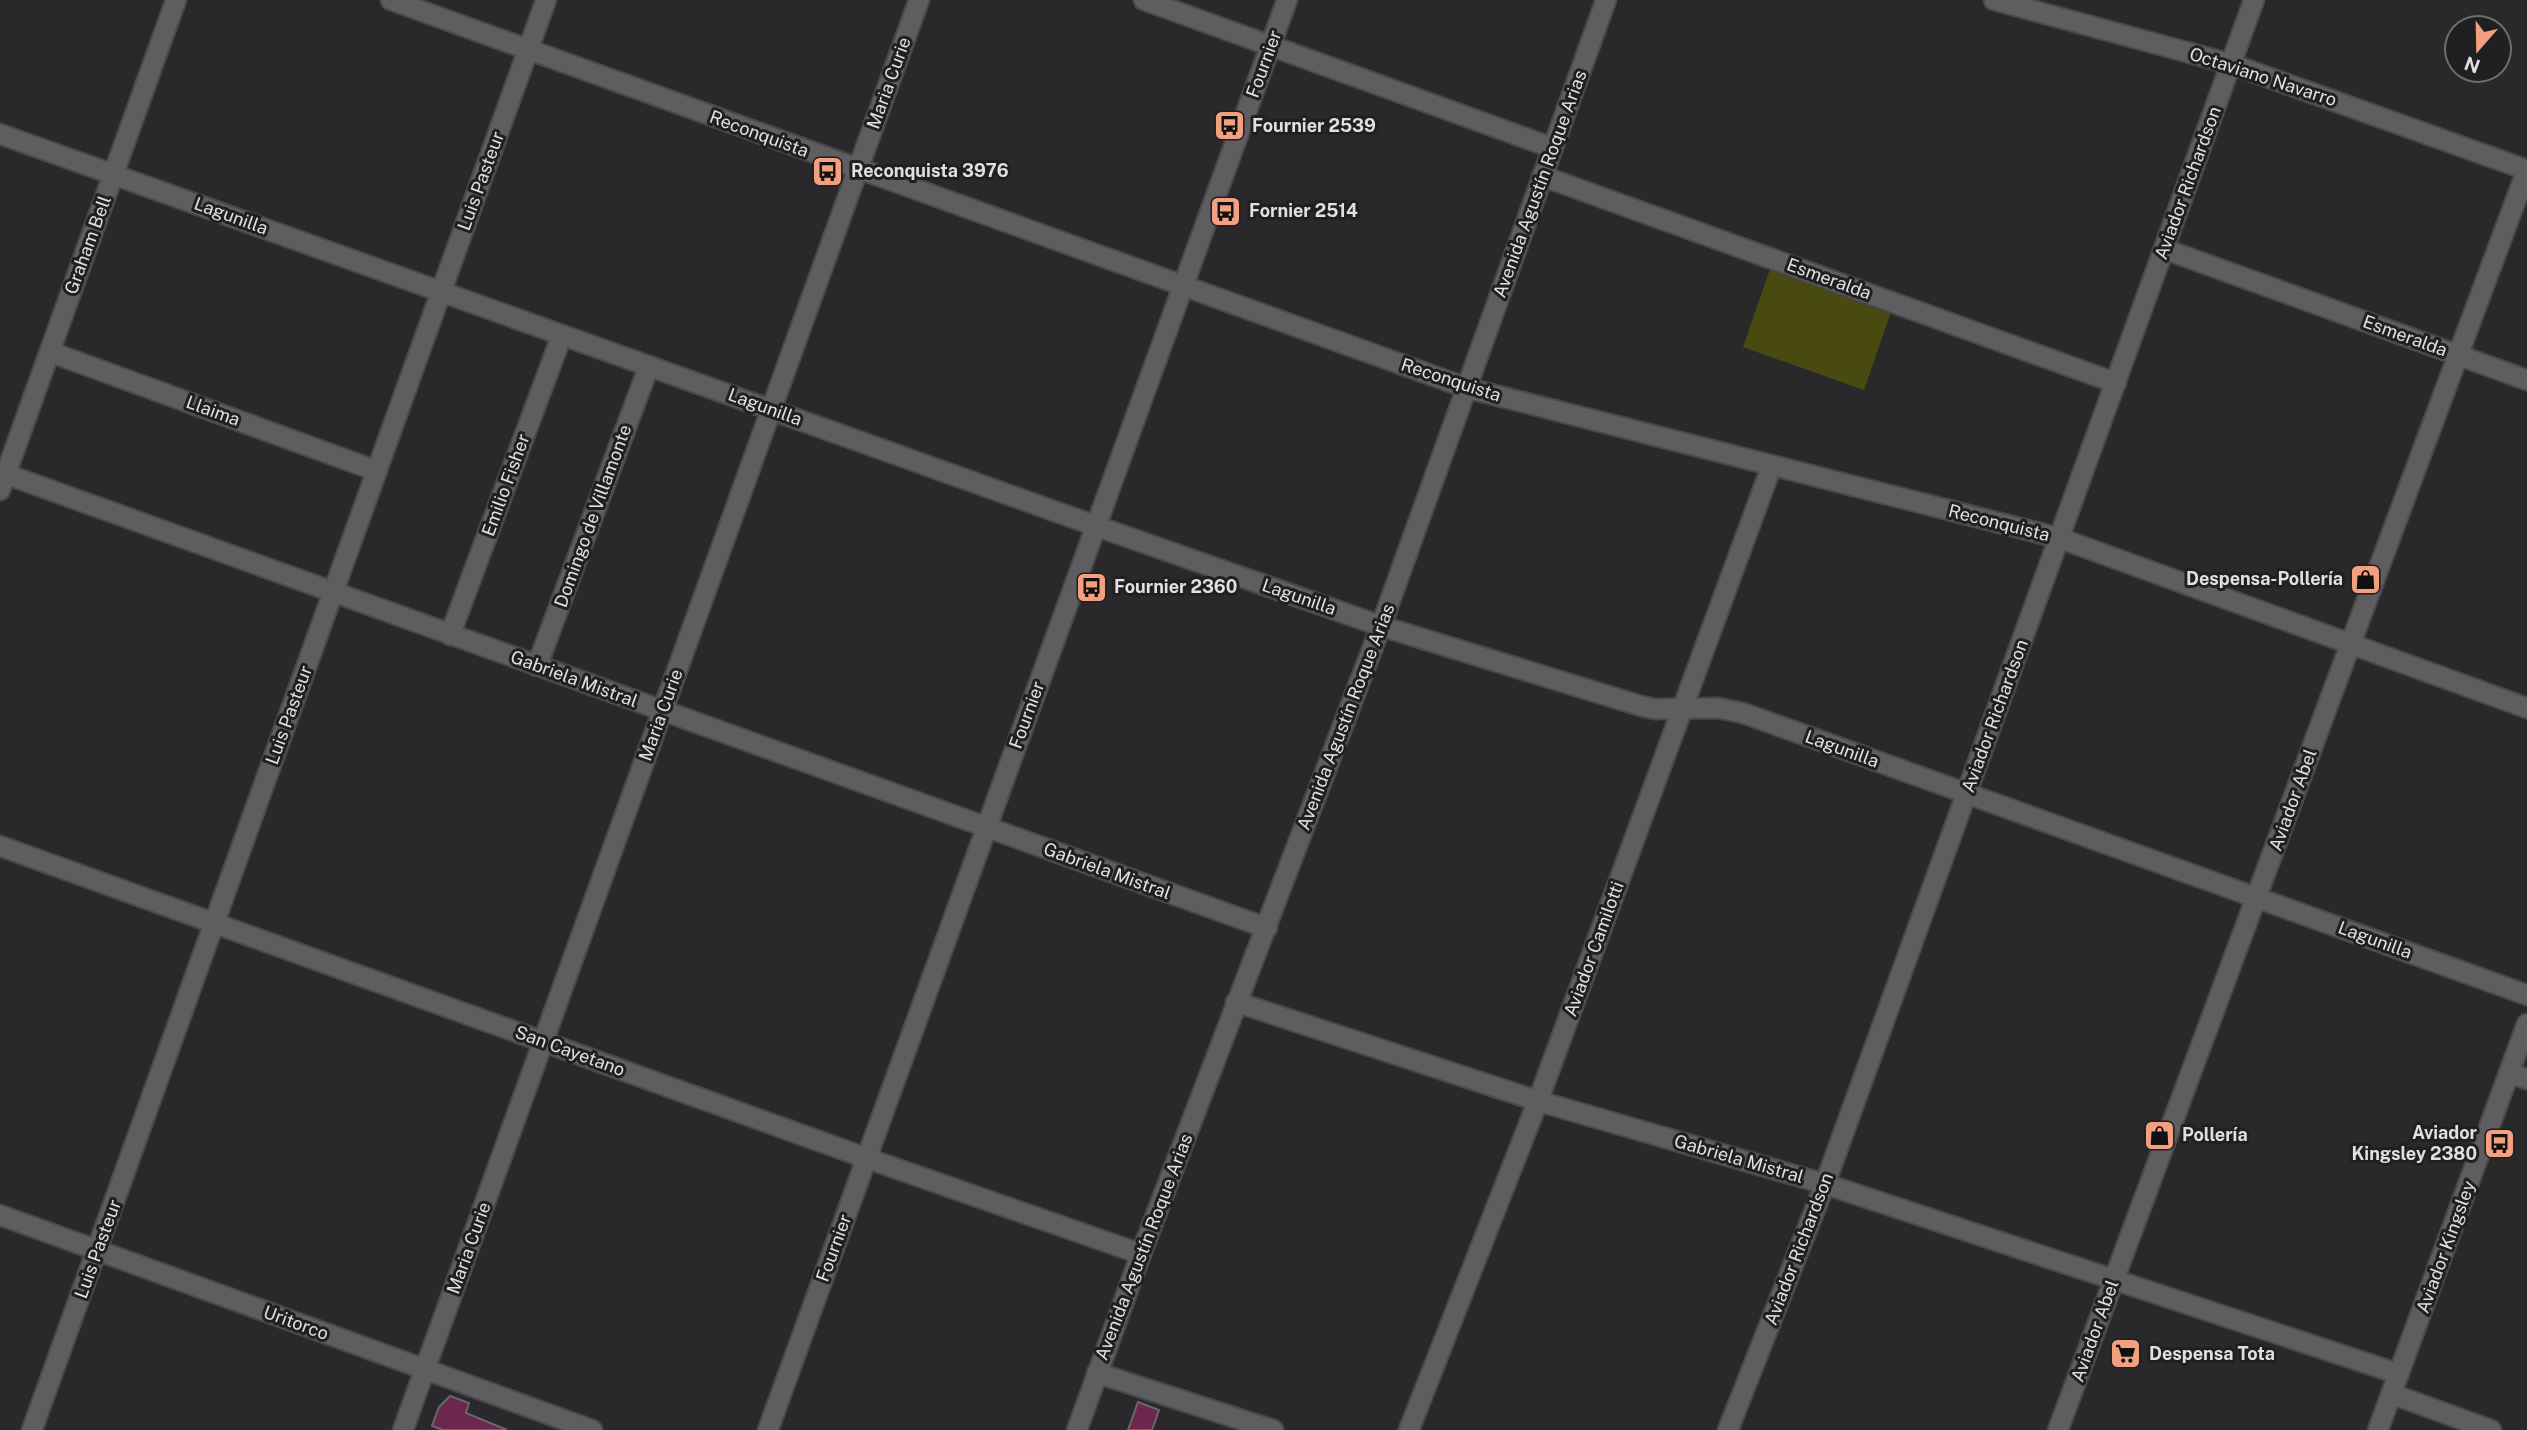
<svg xmlns="http://www.w3.org/2000/svg" width="2527" height="1430" viewBox="0 0 2527 1430" font-family="'Public Sans',sans-serif">
<style>
.green{fill:#484a0f}
.building{fill:#6c274f;stroke:#696768;stroke-width:2}
.lines{fill:none;stroke-linecap:round;stroke-linejoin:round}
.minor-casing{stroke:#484749;stroke-width:23}
.secondary-casing{stroke:#484749;stroke-width:23}
.minor{stroke:#5e5d5f;stroke-width:19}
.secondary{stroke:#5e5d5f;stroke-width:19}
.labels{text-anchor:middle;stroke-width:6;stroke-linejoin:round;paint-order:stroke}
.street-label{font-size:18px;fill:#e1e0e1;stroke:#201f21}
.poi-label{font-size:18px;font-weight:bold;fill:#e1e0e1;stroke:#201f21;text-anchor:start}
</style>
<rect width="100%" height="100%" fill="#29292b"/>
<path class="green" d="M1770,269L1891,312L1864,390L1743,347Z"/>
<path class="building" d="M450,1396L469,1403L466,1413L507,1430H443L432,1426L439,1407Z
M1138,1402L1159,1410L1152,1430H1128Z"/>
<g class="lines">
<defs>
<path id="minor" d="M391,0L1467,388L2059,538L2527,708
M1144,0L1553,148
M1994,0L2231,64L2527,170
M1542,176L2116,383
M2164,249L2527,380
M50,352L377,471
M0,472L1267,928
M0,490L176,0
M450,635L562,335
M537,666L649,366
M0,846L866,1158L1141,1254
M1236,1002L1538,1101L1825,1184L2399,1374
M0,1215L592,1430
M1097,1373L1273,1430
M2392,1394L2491,1430
M32,1430L546,0
M403,1430L919,0
M768,1430L1287,0
M1077,1430L1141,1254L1381,626L1606,0
M1409,1430L1538,1101L1772,465
M1728,1430L1825,1184L2254,0
M2058,1430L2527,170
M2378,1430L2509,1073"/>
<path id="secondary" d="M0,134L1096,526L1381,626L1641,706L1655,709L1718,708L1743,713L2527,995
M2527,1024L2509,1073L2527,1079"/>
</defs>
<use href="#minor" class="minor-casing"/>
<use href="#secondary" class="secondary-casing"/>
<use href="#minor" class="minor"/>
<use href="#secondary" class="secondary"/>
</g>
<defs>
<symbol id="bus-square" viewBox="-11 -11 22 22"><rect x="-9" y="-9" width="18" height="18" rx="4" fill="#f2a07f" stroke="#201f21"/><path d="M-5-6H5V4H4V6H2V4H-2V6H-4V4H-5ZM-3.5-4V0h7V-4ZM-3.5 1.2v1.5H-2V1.2ZM2 1.2v1.5H3.5V1.2Z" fill="#111"/></symbol>
<symbol id="shop-square" viewBox="-11 -11 22 22"><rect x="-9" y="-9" width="18" height="18" rx="4" fill="#f2a07f" stroke="#201f21"/><path d="M-5-2.5h2.3a2.7 3.5 0 0 1 5.4 0H5L5.5 6h-11ZM-1.5-2.5h3a1.5 2.3 0 0 0-3 0Z" fill="#111"/></symbol>
<symbol id="supermarket-square" viewBox="-11 -11 22 22"><rect x="-9" y="-9" width="18" height="18" rx="4" fill="#f2a07f" stroke="#201f21"/><path d="M-6-5.5h2.5l.6 2H6L4.5 2H-2.5L-4.4-4H-6ZM-1.5 3.2a1.3 1.3 0 1 0 .1 0ZM3 3.2a1.3 1.3 0 1 0 .1 0Z" fill="#111"/></symbol>
</defs>
<g fill-rule="evenodd">
<use href="#bus-square" x="1212" y="108" width="35" height="35"/>
<use href="#bus-square" x="810" y="154" width="35" height="35"/>
<use href="#bus-square" x="1208" y="194" width="35" height="35"/>
<use href="#shop-square" x="2348" y="562" width="35" height="35"/>
<use href="#bus-square" x="1074" y="570" width="35" height="35"/>
<use href="#shop-square" x="2142" y="1118" width="35" height="35"/>
<use href="#bus-square" x="2482" y="1126" width="35" height="35"/>
<use href="#supermarket-square" x="2108" y="1336" width="35" height="35"/>
</g>
<g class="labels">
<g class="street-label">
<text transform="translate(1264 64) rotate(-70)" y="6">Fournier</text>
<text transform="translate(2263 77) rotate(18)" y="6">Octaviano Navarro</text>
<text transform="translate(889 83) rotate(-70)" y="6">Maria Curie</text>
<text transform="translate(759 134) rotate(20)" y="6">Reconquista</text>
<text transform="translate(481 181) rotate(-70)" y="6">Luis Pasteur</text>
<text transform="translate(2188 183) rotate(-70)" y="6">Aviador Richardson</text>
<text transform="translate(1540 184) rotate(-70)" y="6">Avenida Agustín Roque Arias</text>
<text transform="translate(231 216) rotate(20)" y="6">Lagunilla</text>
<text transform="translate(88 245) rotate(-70)" y="6">Graham Bell</text>
<text transform="translate(1829 279) rotate(20)" y="6">Esmeralda</text>
<text transform="translate(2405 336) rotate(20)" y="6">Esmeralda</text>
<text transform="translate(1451 380) rotate(18)" y="6">Reconquista</text>
<text transform="translate(765 407) rotate(20)" y="6">Lagunilla</text>
<text transform="translate(213 411) rotate(20)" y="6">Llaima</text>
<text transform="translate(506 485) rotate(-70)" y="6">Emilio Fisher</text>
<text transform="translate(593 516) rotate(-70)" y="6">Domingo de Villamonte</text>
<text transform="translate(1999 523) rotate(14)" y="6">Reconquista</text>
<text transform="translate(1299 597) rotate(19)" y="6">Lagunilla</text>
<text transform="translate(574 679) rotate(20)" y="6">Gabriela Mistral</text>
<text transform="translate(289 715) rotate(-70)" y="6">Luis Pasteur</text>
<text transform="translate(661 715) rotate(-70)" y="6">Maria Curie</text>
<text transform="translate(1027 715) rotate(-70)" y="6">Fournier</text>
<text transform="translate(1995 716) rotate(-70)" y="6">Aviador Richardson</text>
<text transform="translate(1346 717) rotate(-69)" y="6">Avenida Agustín Roque Arias</text>
<text transform="translate(1842 749) rotate(20)" y="6">Lagunilla</text>
<text transform="translate(2293 800) rotate(-70)" y="6">Aviador Abel</text>
<text transform="translate(1107 871) rotate(20)" y="6">Gabriela Mistral</text>
<text transform="translate(2375 940) rotate(20)" y="6">Lagunilla</text>
<text transform="translate(1594 949) rotate(-70)" y="6">Aviador Camilotti</text>
<text transform="translate(570 1051) rotate(20)" y="6">San Cayetano</text>
<text transform="translate(1739 1159) rotate(16)" y="6">Gabriela Mistral</text>
<text transform="translate(1144 1247) rotate(-69)" y="6">Avenida Agustín Roque Arias</text>
<text transform="translate(2446 1247) rotate(-70)" y="6">Aviador Kingsley</text>
<text transform="translate(469 1248) rotate(-70)" y="6">Maria Curie</text>
<text transform="translate(834 1248) rotate(-70)" y="6">Fournier</text>
<text transform="translate(98 1249) rotate(-70)" y="6">Luis Pasteur</text>
<text transform="translate(1799 1249) rotate(-69)" y="6">Aviador Richardson</text>
<text transform="translate(296 1323) rotate(20)" y="6">Uritorco</text>
<text transform="translate(2095 1331) rotate(-70)" y="6">Aviador Abel</text>
</g>
<g class="poi-label">
<text x="1252" y="132">Fournier 2539</text>
<text x="851" y="177">Reconquista 3976</text>
<text x="1249" y="217">Fornier 2514</text>
<text x="2343" y="585" text-anchor="end">Despensa-Pollería</text>
<text x="1114" y="593">Fournier 2360</text>
<text x="2477" y="1139" text-anchor="end">Aviador<tspan x="2477" dy="21">Kingsley 2380</tspan></text>
<text x="2182" y="1141">Pollería</text>
<text x="2149" y="1360">Despensa Tota</text>
</g>
</g>
<g transform="translate(2478 49) rotate(200)"><circle r="33" fill="#201f21" stroke="#6d6c6e" stroke-width="2"/>
<path d="M0-5L12 26L0 18L-12 26Z" fill="#f2a07f"/>
<text y="-10" font-size="19" font-weight="bold" text-anchor="middle" fill="#e1e0e1">N</text>
</g>
</svg>
